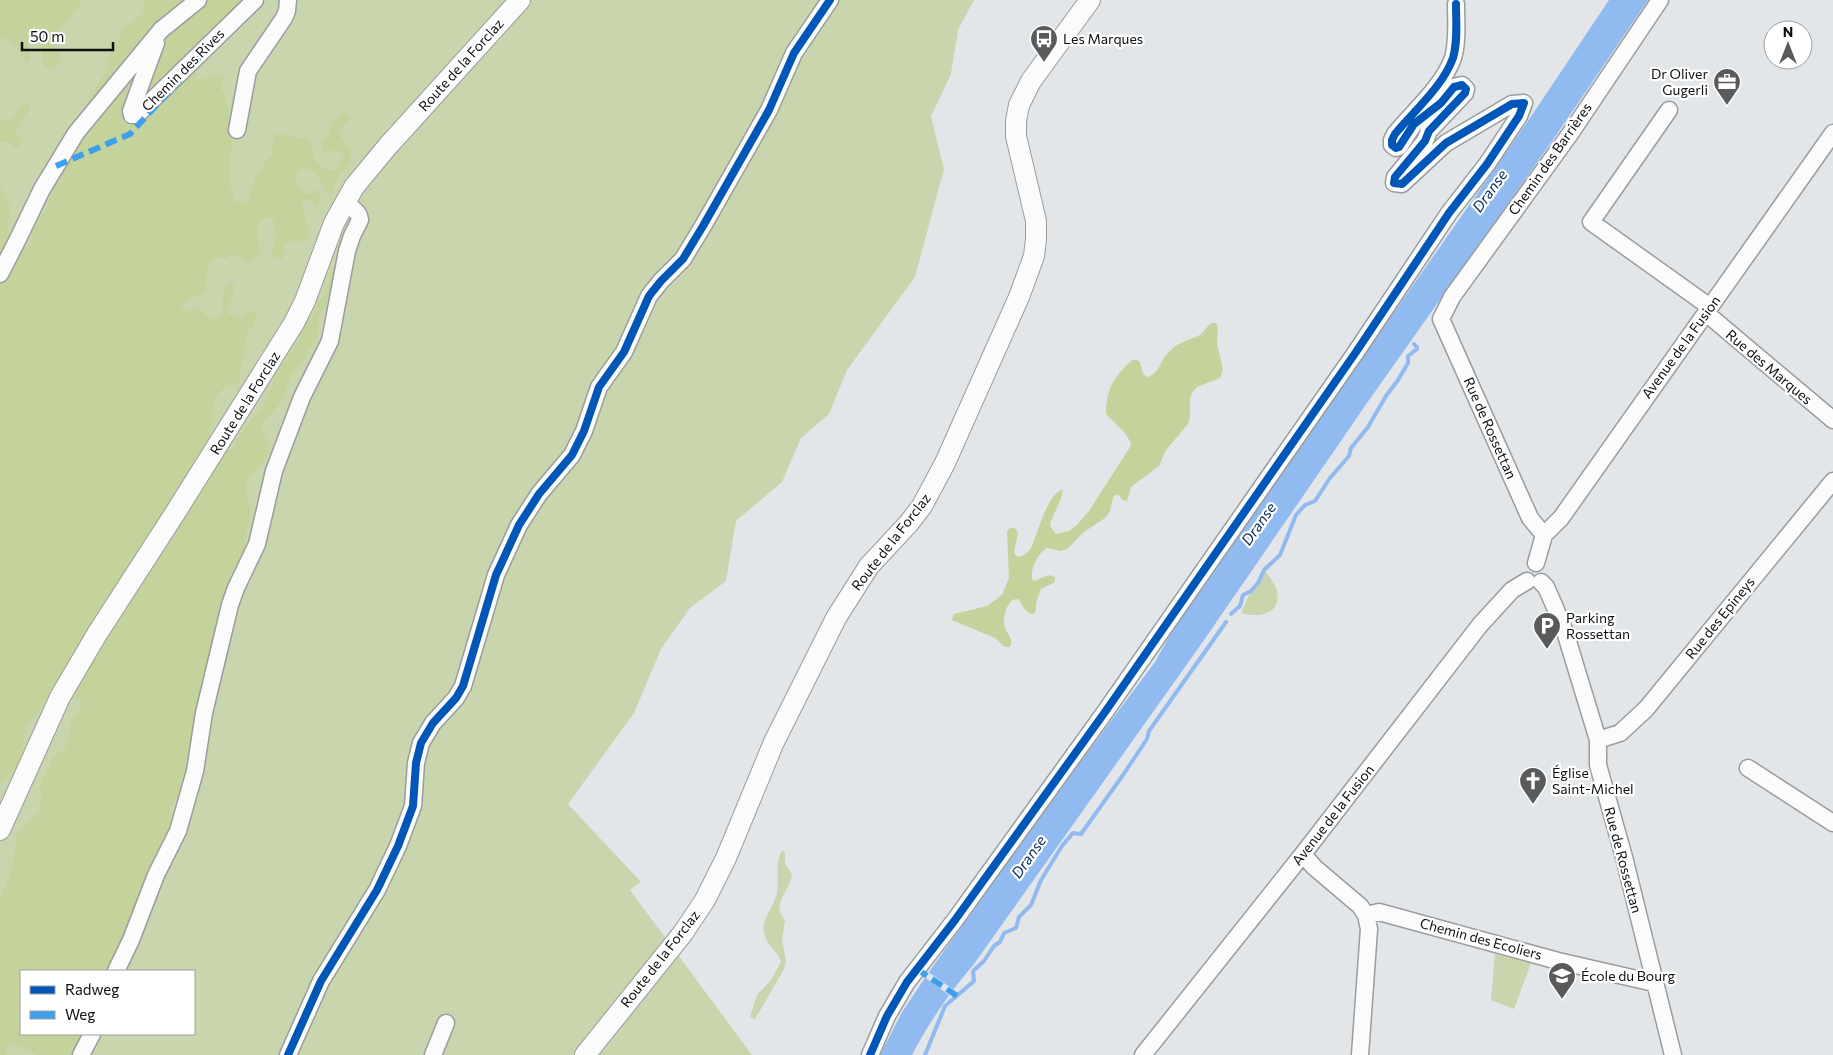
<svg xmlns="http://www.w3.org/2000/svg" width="1833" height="1055" viewBox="0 0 1833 1055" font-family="Commissioner,sans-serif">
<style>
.green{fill:#c9d5ad;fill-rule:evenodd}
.forest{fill:#c4d29c}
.water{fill:#91baf0}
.pier{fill:#e3e6e8}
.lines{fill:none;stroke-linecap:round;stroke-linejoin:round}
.stream{stroke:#91baf0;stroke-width:4}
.minor-casing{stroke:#9a9c9e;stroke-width:19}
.major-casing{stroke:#9a9c9e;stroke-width:22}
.minor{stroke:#fbfbfc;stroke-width:16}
.major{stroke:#fbfbfc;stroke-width:20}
.quiet{stroke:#3ca1ea;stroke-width:6;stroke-dasharray:12 6;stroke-linecap:butt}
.cycleway-casing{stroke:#fff;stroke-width:11}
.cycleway{stroke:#0057b8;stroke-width:8}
.labels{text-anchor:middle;stroke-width:4.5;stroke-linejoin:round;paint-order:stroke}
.poi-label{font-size:14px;fill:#0d0f10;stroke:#fff;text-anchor:start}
.street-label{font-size:14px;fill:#0d0f10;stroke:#fff}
.water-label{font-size:15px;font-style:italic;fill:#052d5c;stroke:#fff}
</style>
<rect width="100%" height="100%" fill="#e3e6e8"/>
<path class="green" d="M0,0H974L958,30L951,74L931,116L944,169L915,277L847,370L829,414L801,438L782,482L736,521L726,581L690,608L661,649L634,713L568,804L641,882L630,890L752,1055H0ZM21,971H194V1034H21Z
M1264,572L1267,573C1271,579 1275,584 1277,591C1282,615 1258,618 1241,613L1250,593L1257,586Z
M783,850L785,854V864L792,874C791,887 780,896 779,910L785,921L782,939L786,961L784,969L755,1019L750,1017L757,995L771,980L781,962C778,951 767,947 764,933C761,918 774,907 777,893C779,879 775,865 781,852Z
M1495,954L1531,963L1514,1009L1491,1000Z"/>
<path class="forest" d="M0,0H80V6C70,19 40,39 61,56C60,65 54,69 44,68L41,44L38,40L33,39L30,42V60L26,61C16,52 18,45 5,37L0,41Z
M144,0H249L216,29L205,31L204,35L214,39C205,50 193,66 198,80C205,79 216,75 223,76L221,90L225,94L229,109L228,127L233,144L229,161L230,184L234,200L239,203L247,202C250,195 251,189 253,182C254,177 268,158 272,156C272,148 271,132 283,133C286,133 291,136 294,137C300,139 305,137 310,140C312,148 313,157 318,163C323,171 337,173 342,164C342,163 342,157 343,156L336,151H323C320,144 323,140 329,136C330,123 335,119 344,112L350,119L339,132L342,140L351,149V161L337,179L332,193L329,195C318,183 324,173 304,168L296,173C295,182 299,189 307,194L312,193L316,189L320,191L319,203L316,205L306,199L302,201C302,212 312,233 307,241C296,242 293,238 283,246L284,255L282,259H276L272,255L276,235L274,220L271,218H263C254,226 259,242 260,253L254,259L248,262L242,257L232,254L225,259C201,252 210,280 204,293C196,297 183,297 181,307L188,311L197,308L211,318L217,317L222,314L221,299C225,294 225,289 228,283H234C236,294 227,303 228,314L240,317L245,313L253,311L257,313L254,325L247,332L239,383C205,388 215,416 210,442L229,451L236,446L237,441L252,418L261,410L268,398L275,374L294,350L304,325L314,314L317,303L325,296L326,288L330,283C330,275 328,268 336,264L338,267L332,292L319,317L318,337L291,376L282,401L260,426C262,433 269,439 269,447C268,468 252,468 247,482C244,492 251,502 251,513C250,526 243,538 246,551L183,779L184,787L170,809L172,822L169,838L152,865L111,971H21V1034H88L85,1040L70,1055H37L9,1041L6,1055H0V897L9,878L16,848L15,839L21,828L39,812L42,799L40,788L42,781L54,756L66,747L68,740L70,723L82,706V701L59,685L44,701L37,714L25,726L22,761L13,773L5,779L0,785V186L11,207L7,227L15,246L21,250L27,249L31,240L36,224L47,208L52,188L66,168L76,147L88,127V100L107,70L110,54L120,39L122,30L142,13Z
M26,103L31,105C28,116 17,121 16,134L22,141L20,147L16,148L10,143L0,141V122L13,118L20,107Z
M1212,323H1216L1218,327L1217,343L1223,370L1220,378L1197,387L1192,393L1190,399V417L1188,424L1166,450L1159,466L1131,487L1127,501L1122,500L1119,495H1115L1113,498L1110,511L1105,518L1084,532L1067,549L1061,551L1047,548C1038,553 1030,569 1032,579L1034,581C1042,578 1048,573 1055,577V582L1041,589L1037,600L1035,613L1031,614L1026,611L1018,599L1012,600C1006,606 1002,619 1005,628C1008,636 1014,638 1010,647H1005L995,638L952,620L954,614L987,606L1002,595L1009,578L1007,531L1010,528H1015L1018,533L1014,552L1016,556L1020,557L1027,553L1031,548C1038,533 1046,497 1061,490L1063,491C1061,504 1052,514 1050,526L1056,534L1069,531L1077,525L1089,511L1130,447L1131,443L1125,433L1106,414C1106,389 1114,377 1132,360H1137L1140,362L1143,374L1147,377C1158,375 1160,362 1167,354C1178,342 1184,342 1198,336C1204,333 1206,326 1212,323Z"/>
<path class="water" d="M1609,0H1648L1557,134L1367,403L1202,643L974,964C950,992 929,1022 912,1055H880L902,1012L931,969L1081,761L1155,662L1177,622L1526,124Z"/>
<path class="pier" d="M927,971L954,990L950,996L923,976Z"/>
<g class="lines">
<path class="stream" d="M1231,614L1240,606L1243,595L1251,591L1258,583L1264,570L1280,555L1296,515L1305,505L1315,501L1330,478L1349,456L1351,448L1368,427L1386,396L1398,380L1408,363V356L1417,349V347L1414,344
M925,1055L945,1006L974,981L973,971L984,961L994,946L1000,942L1004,933L1016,928L1019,917L1031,905L1041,880L1062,846L1073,833L1081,834L1123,775L1147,739L1149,731L1226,622"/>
<defs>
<path id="minor" d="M156,43L131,111L132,115H137L255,0
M1669,110L1591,222L1710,307
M237,130L248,71L284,18L287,11L288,0
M0,274L16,243L42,189L76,133L161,30L198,0
M1706,313L1833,420
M1544,535L1530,518L1441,319L1452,297L1570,134L1660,0
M1536,563L1544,535L1561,518L1833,133
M1541,582L1546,587L1554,605L1566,635L1598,740V765L1624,857L1673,1055
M1598,740L1620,733L1646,709L1833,481
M1748,768L1833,823
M1303,854L1314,867L1360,906L1366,915L1369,929L1360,1055
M1366,915L1379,912L1558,961L1654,983
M116,971L131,940L156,875L178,831L195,771L204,713L230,605L236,588L257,544L274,471L302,397L330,341L347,251L352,236L360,220C359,210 351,208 344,204
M81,1055L92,1034
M288,1055L321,981L377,890L398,846L413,806L416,763L421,743L433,723L456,698L463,686L496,575L519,525L539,494L572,455L584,431L599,387L624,352L649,296L661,281L683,259L703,226L769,110L794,53L830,0
M433,1055L446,1023
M870,1055L887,1016L907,982L955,920L1105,712L1356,352L1449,213L1487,164L1519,116L1524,103L1512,104L1446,143L1402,184L1394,183L1395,177L1425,141L1429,131L1465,93L1466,89L1462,85L1454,87L1441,103L1414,124L1399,147L1396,148L1392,145V140L1395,134C1414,111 1443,86 1453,58C1458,41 1456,21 1456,4
M1143,1055L1303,854L1480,625L1512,590L1527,581"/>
<path id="major" d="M0,830L60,697L97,634L177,510L294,323L305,301L334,223L354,187L387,147L520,0
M585,1055L683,933L705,900L726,858L774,742L836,618L869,566L909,523L922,506L945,463L1019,297L1034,256L1036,239V221L1016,136V121L1019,105L1031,81L1090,0"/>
</defs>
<use href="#minor" class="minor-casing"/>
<use href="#major" class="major-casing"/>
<use href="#minor" class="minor"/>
<use href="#major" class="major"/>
<path class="quiet" d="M56,166L130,134L196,62L220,33
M917,969L960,998"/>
<defs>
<path id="cycleway" d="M288,1055L321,981L377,890L398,846L413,806L416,763L421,743L433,723L456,698L463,686L496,575L519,525L539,494L572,455L584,431L599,387L624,352L649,296L661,281L683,259L703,226L769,110L794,53L830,0
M870,1055L887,1016L907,982L955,920L1105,712L1356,352L1449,213L1487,164L1519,116L1524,103L1512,104L1446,143L1402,184L1394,183L1395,177L1425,141L1429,131L1465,93L1466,89L1462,85L1454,87L1441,103L1414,124L1399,147L1396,148L1392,145V140L1395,134C1414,111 1443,86 1453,58C1458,41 1456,21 1456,4"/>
</defs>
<use href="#cycleway" class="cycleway-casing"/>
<use href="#cycleway" class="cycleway"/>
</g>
<defs>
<symbol id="bus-pin" viewBox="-11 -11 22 30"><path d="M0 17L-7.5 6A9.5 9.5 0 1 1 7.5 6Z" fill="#585a5c" stroke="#fff"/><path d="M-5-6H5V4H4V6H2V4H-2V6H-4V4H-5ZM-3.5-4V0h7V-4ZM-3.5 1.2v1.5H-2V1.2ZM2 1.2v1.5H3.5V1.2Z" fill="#fff"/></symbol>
<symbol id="office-pin" viewBox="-11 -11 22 30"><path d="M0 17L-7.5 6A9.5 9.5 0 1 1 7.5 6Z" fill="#585a5c" stroke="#fff"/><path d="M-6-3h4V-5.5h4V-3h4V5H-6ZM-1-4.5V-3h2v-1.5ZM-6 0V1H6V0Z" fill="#fff"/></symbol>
<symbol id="parking-pin" viewBox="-11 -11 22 30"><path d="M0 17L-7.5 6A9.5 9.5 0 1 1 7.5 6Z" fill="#585a5c" stroke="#fff"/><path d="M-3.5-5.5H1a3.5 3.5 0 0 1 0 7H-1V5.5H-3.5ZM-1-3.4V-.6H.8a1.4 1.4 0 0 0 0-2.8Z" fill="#fff"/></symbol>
<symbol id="church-pin" viewBox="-11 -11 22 30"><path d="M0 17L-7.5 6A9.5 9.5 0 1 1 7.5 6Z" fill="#585a5c" stroke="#fff"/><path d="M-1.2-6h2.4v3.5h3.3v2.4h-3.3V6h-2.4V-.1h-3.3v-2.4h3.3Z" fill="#fff"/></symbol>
<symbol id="school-pin" viewBox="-11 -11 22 30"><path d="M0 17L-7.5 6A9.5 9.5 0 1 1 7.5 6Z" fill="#585a5c" stroke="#fff"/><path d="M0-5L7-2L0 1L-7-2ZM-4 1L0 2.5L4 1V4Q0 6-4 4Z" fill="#fff"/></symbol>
</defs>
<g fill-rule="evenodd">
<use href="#bus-pin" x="1028" y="23" width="32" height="43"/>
<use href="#office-pin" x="1711" y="66" width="32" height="43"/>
<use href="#parking-pin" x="1531" y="610" width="32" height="43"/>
<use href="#church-pin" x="1517" y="765" width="32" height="43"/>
<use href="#school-pin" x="1546" y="960" width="32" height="43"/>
</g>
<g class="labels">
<g class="poi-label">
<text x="1063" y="44">Les Marques</text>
<text x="1708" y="79" text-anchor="end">Dr Oliver<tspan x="1708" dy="16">Gugerli</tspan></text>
<text x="1566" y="623">Parking<tspan x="1566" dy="16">Rossettan</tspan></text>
<text x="1552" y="778">Église<tspan x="1552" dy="16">Saint-Michel</tspan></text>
<text x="1581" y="981">École du Bourg</text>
</g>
<g class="street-label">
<text transform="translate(461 65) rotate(-48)" y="5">Route de la Forclaz</text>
<text transform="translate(183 70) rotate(-45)" y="5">Chemin des Rives</text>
<text transform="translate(1550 159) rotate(-55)" y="5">Chemin des Barrières</text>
<text transform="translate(1681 347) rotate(-54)" y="5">Avenue de la Fusion</text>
<text transform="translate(1769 367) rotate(40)" y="5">Rue des Marques</text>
<text transform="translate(245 403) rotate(-58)" y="5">Route de la Forclaz</text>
<text transform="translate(1490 428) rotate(66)" y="5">Rue de Rossettan</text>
<text transform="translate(891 542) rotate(-52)" y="5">Route de la Forclaz</text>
<text transform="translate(1720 618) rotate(-51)" y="5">Rue des Epineys</text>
<text transform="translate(1333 815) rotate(-52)" y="5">Avenue de la Fusion</text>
<text transform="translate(1623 860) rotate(75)" y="5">Rue de Rossettan</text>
<text transform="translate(1481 939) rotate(15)" y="5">Chemin des Ecoliers</text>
<text transform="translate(660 959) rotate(-52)" y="5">Route de la Forclaz</text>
</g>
<g class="water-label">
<text transform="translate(1490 191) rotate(-54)" y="5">Dranse</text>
<text transform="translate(1259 524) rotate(-55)" y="5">Dranse</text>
<text transform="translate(1029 857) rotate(-55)" y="5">Dranse</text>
</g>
</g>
<rect x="20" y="970" width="175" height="65" fill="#ffffff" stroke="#9e9f9f"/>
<rect x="30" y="986" width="25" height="8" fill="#0057b8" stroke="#9e9f9f"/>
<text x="65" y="995" font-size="15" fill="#0d0f10">Radweg</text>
<rect x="30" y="1011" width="25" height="8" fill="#3ca1ea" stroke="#9e9f9f"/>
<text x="65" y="1020" font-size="15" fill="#0d0f10">Weg</text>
<g transform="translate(1788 45)"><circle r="24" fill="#ffffff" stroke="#9e9f9f"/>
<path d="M0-4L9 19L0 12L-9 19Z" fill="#585a5c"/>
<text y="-8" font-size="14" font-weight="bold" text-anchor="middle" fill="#0d0f10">N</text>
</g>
<path d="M22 42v8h91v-8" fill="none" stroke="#0d0f10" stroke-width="2.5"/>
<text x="30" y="42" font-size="15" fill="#0d0f10" stroke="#ffffff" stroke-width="4" paint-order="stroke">50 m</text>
</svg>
